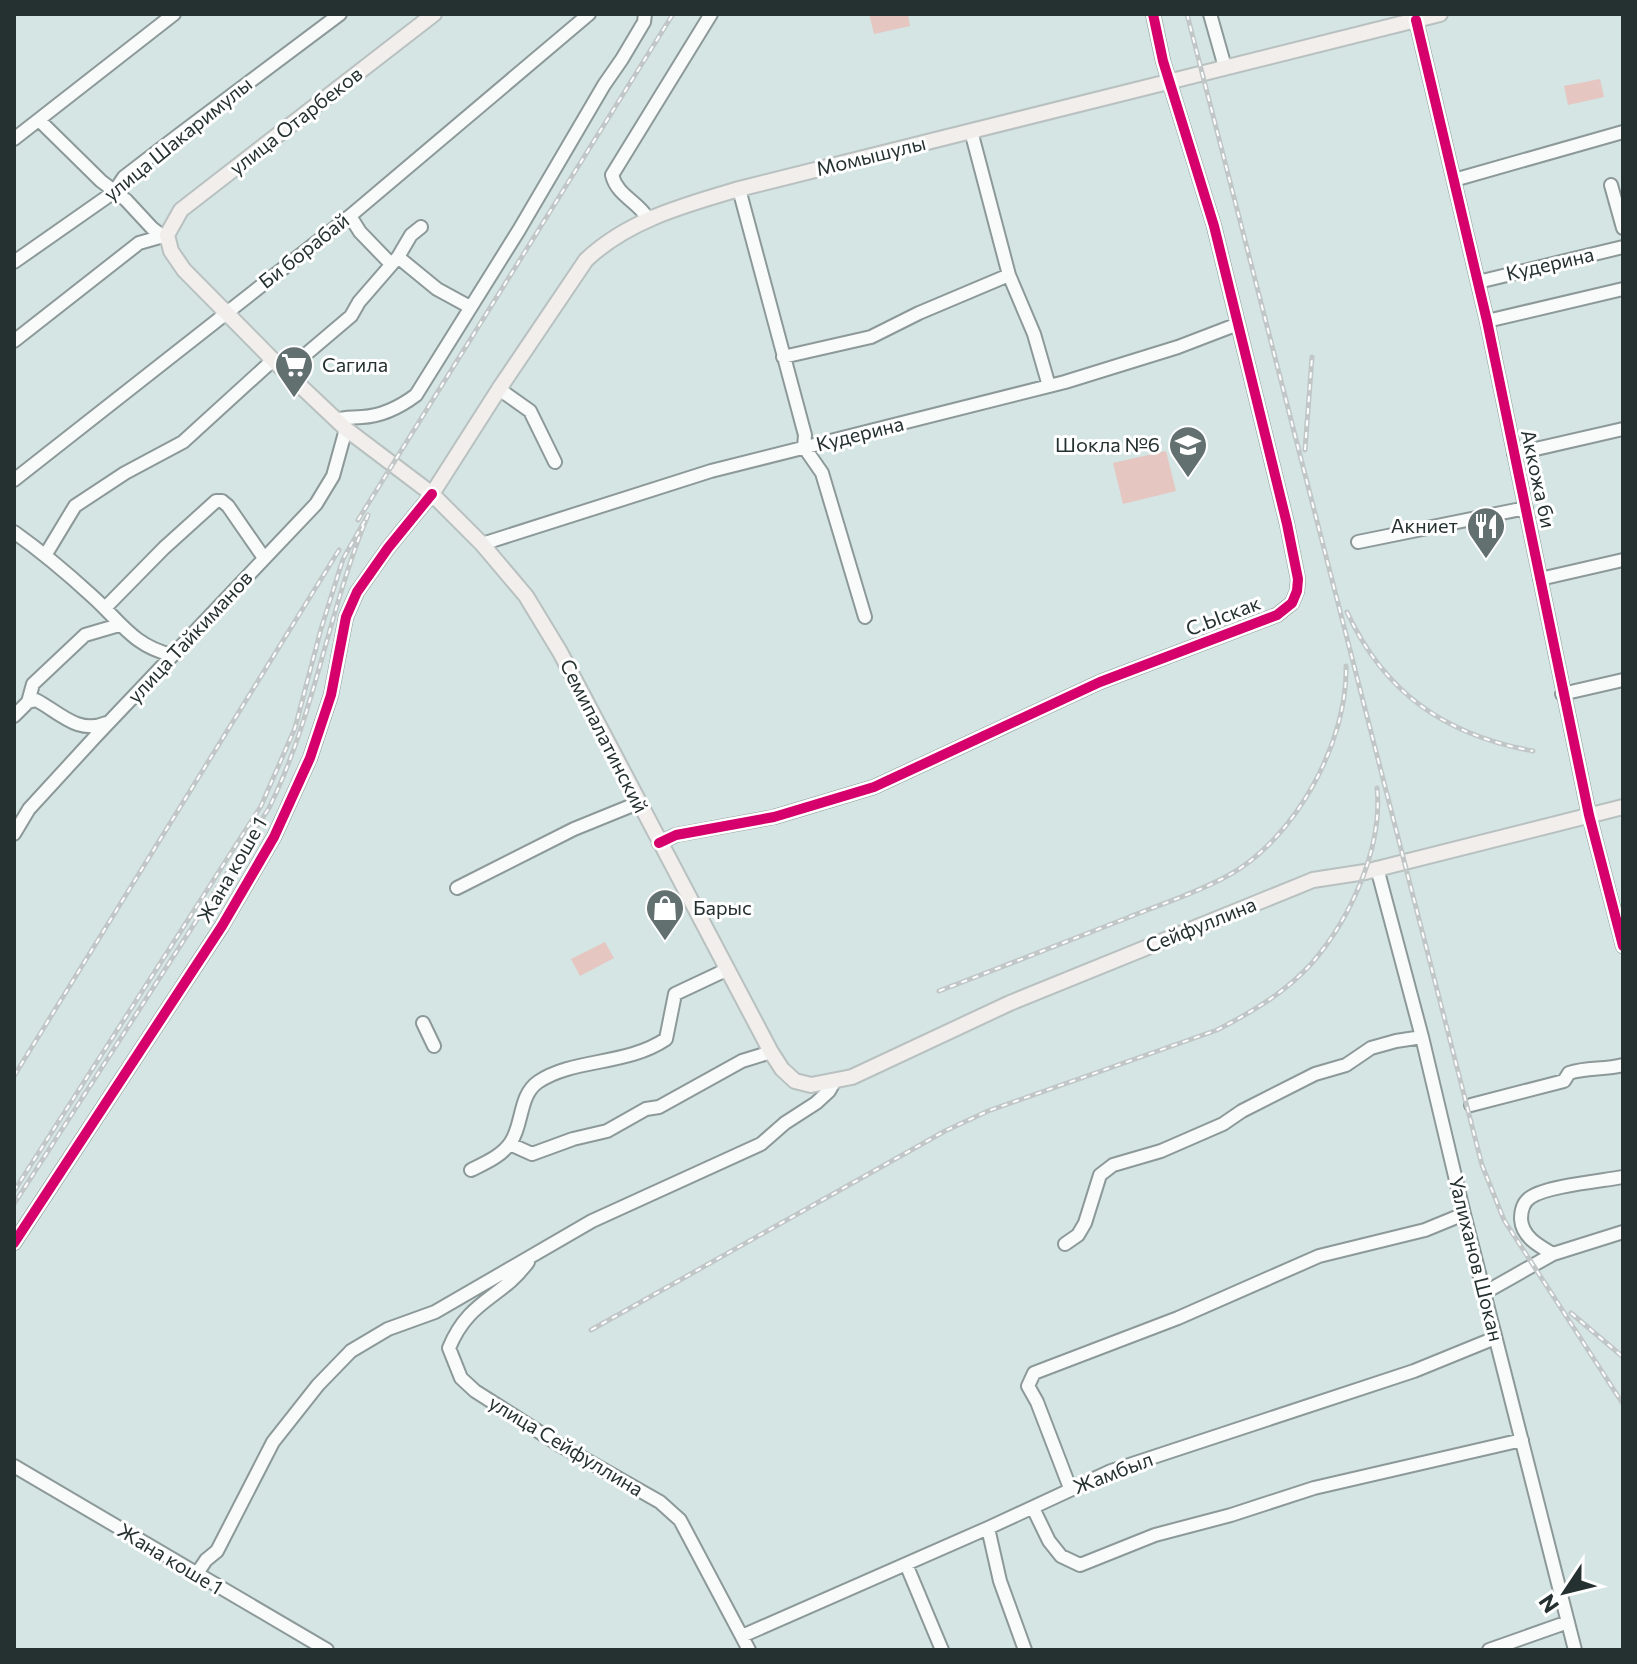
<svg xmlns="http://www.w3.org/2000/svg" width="1637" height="1664" viewBox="0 0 1637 1664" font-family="Commissioner,sans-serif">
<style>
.pitch{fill:#e5c6c1}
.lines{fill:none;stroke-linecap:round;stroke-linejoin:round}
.minor-casing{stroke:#8c9998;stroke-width:16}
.major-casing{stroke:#b8c1c0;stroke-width:18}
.minor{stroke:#f9fbfb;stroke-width:12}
.major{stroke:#f1eeec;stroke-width:14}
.rail-casing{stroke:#c1c6c6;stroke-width:5}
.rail{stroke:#fff;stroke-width:2;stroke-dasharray:6;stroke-linecap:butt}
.cycleway-casing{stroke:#fff;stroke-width:15}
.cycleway{stroke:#d6006c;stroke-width:10}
.labels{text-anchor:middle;stroke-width:6;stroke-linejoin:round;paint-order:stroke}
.street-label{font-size:20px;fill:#253130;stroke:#fff}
.poi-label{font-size:20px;fill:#253130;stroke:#fff;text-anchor:start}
</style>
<rect width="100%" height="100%" fill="#d4e5e4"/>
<path class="pitch" d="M869,14H908L910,26L874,34Z
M1600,79L1604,97L1568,105L1564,86Z
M1166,451L1176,491L1123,504L1113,463Z
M605,942L614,958L580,976L571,959Z"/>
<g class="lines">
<defs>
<path id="minor" d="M1210,14L1225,67
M1416,20L1487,321L1589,815L1623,946
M40,121L101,181L126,200L152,228L162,236
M971,131L1009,275L1034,334L1049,386
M14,139L174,14
M1454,180L1623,132
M1611,185L1623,228
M739,189L805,435L804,447L822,473L865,617
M350,216L360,232L391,264
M648,219C639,202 617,196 612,175L711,14
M398,257L437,289L470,307
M14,262L114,192L124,177L180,134L340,14
M1478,282L1623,247
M1487,321L1623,289
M14,341L139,243L167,235
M783,357L871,337L919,313L1009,275
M285,372L351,316L359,302L398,257L411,235L421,227
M499,389L530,411L555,462
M336,420C345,417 352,418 362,417C383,416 400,407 416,395L519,230L604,85L622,59L644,22L645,14
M1514,454L1623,429
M14,480L350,216L589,14
M14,532C42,552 67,573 92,596C120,621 133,646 172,655
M1358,542L1526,508
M482,544L711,471L1065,382L1178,347L1238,324
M46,554L75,506L125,473L183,442L273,360
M1540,579L1623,560
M105,608L164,548L216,501H222L228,506L264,558
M1562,694L1623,680
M28,702L36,700C59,712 78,735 106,723
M14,716L28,702L33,684L85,635L119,625
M14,834L29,809L96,736L316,504L333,476L346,429
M659,843L676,835L774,817L874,787L1100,682L1277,615L1292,603L1297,591L1298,579L1287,524L1214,226L1163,61L1153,14
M1377,868L1422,1037L1464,1214L1575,1650
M457,888L574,829L638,803
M423,1023L434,1046
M1471,1105L1564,1081L1569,1073C1587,1067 1604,1070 1623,1065
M510,1144L532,1154L573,1139L607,1131L646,1109L659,1107L742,1061L771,1052
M471,1170C485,1163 502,1156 511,1142C523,1124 519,1095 538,1082C573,1058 626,1066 666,1039L675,994L726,970
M14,1243L222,926L274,837L310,758L331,695L346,617L357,592L388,548L432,494
M1065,1244L1078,1235L1085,1223L1100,1175L1113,1165L1161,1151L1223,1124L1242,1111L1315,1074L1346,1065L1371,1048L1396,1041L1422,1037
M1553,1254C1539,1246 1522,1237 1521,1219C1521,1210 1523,1202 1531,1197C1547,1186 1601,1181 1623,1177
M528,1262C501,1299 469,1299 449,1348L461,1378L475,1391L558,1444L660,1502L680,1520L749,1650
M1484,1293L1553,1254L1623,1232
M14,1466L327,1650
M1070,1488L1037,1402L1028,1386L1034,1373L1178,1318L1319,1256L1425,1230L1464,1214
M1033,1508L1049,1541L1061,1556L1080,1565L1155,1535L1231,1515L1314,1488L1522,1440
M988,1528L1000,1581L1025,1650
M906,1564L942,1650
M196,1575L206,1560L217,1551L273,1442L318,1385L351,1351L388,1329L435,1312L592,1221L761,1144L785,1123L816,1103L829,1091L834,1082
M742,1636L988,1528L1111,1471L1414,1371L1495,1338
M1489,1650L1568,1622"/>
<path id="major" d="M434,14L181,210L167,235L171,251L184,270L273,360L346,429L432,494L482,544L526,596L560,652L771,1052L782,1069L795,1081L811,1085L852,1077L1010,1003L1313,880L1365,872L1623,807
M432,494L499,389L586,260C628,220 685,205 739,189L1440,14"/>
</defs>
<use href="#minor" class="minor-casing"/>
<use href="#major" class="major-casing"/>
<use href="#minor" class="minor"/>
<use href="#major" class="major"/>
<defs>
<path id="rail" d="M1187,14L1482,1165L1504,1220L1623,1404
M1305,450L1312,357
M358,520L673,14
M1347,612C1385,694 1446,735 1533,751
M939,991C1002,967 1065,942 1127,918C1161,904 1197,893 1229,875C1296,838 1348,741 1346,666
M14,1076L339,550
M14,1191L261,806L295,728L321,629L343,559L368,515C328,611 315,715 269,808L14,1204
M1571,1313L1623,1357
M591,1330L945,1131L988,1111L1217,1030C1252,1012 1286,992 1312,963C1351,918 1383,847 1377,788"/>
</defs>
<use href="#rail" class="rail-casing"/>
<use href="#rail" class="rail"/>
<defs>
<path id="cycleway" d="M1416,20L1487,321L1589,815L1623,946
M659,843L676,835L774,817L874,787L1100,682L1277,615L1292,603L1297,591L1298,579L1287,524L1214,226L1163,61L1153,14
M14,1243L222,926L274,837L310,758L331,695L346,617L357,592L388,548L432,494"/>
</defs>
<use href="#cycleway" class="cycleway-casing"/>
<use href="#cycleway" class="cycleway"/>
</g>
<defs>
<symbol id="supermarket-pin" viewBox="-11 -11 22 30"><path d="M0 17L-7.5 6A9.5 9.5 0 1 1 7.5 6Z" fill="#62706f" stroke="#fff"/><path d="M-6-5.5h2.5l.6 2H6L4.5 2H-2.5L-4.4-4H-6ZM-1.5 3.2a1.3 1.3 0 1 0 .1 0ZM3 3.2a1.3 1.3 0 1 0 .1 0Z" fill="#fff"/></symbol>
<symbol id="school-pin" viewBox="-11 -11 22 30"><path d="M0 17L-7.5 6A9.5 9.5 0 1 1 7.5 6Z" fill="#62706f" stroke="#fff"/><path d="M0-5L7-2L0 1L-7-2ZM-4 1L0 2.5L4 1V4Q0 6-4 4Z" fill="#fff"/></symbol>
<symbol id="restaurant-pin" viewBox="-11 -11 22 30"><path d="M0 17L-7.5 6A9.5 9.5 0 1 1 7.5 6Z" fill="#62706f" stroke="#fff"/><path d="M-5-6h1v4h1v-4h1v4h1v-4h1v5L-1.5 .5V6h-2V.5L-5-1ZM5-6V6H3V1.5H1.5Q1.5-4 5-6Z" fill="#fff"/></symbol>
<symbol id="shop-pin" viewBox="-11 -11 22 30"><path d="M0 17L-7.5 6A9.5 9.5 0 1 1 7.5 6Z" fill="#62706f" stroke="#fff"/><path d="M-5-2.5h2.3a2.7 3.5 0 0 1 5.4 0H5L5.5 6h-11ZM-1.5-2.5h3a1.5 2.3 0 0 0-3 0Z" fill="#fff"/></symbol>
</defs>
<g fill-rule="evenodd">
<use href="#supermarket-pin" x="272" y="343" width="44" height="60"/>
<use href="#school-pin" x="1166" y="423" width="44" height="60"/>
<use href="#restaurant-pin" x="1464" y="504" width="44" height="60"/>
<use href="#shop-pin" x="643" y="886" width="44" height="60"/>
</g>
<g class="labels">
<g class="street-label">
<text transform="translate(296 121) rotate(-38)" y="7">улица Отарбеков</text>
<text transform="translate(178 139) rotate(-39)" y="7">улица Шакаримулы</text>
<text transform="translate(871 156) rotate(-14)" y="7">Момышулы</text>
<text transform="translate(304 251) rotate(-38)" y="7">Би борабай</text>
<text transform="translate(1550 264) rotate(-13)" y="7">Кудерина</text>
<text transform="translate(860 434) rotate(-14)" y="7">Кудерина</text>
<text transform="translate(1538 479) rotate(78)" y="7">Аккожа би</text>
<text transform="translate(1223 616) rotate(-21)" y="7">С.Ыскак</text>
<text transform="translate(190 637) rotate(-47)" y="7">улица Тайкиманов</text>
<text transform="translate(604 736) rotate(63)" y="7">Семипалатинский</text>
<text transform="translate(232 870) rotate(-60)" y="7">Жана коше 1</text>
<text transform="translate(1201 925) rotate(-22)" y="7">Сейфуллина</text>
<text transform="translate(1476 1259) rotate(76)" y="7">Уалиханов Шокан</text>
<text transform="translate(566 1446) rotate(31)" y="7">улица Сейфуллина</text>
<text transform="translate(1113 1473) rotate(-21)" y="7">Жамбыл</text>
<text transform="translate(170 1559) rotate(31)" y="7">Жана коше 1</text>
</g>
<g class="poi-label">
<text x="322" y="372">Сагила</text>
<text x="1160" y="452" text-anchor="end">Шокла №6</text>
<text x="1458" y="533" text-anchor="end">Акниет</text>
<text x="693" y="915">Барыс</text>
</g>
</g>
<rect width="1637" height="1664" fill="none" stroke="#253130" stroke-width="32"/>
<g transform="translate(1565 1592) rotate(235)" stroke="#ffffff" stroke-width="6" paint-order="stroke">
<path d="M0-6L14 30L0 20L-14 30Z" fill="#253130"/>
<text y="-12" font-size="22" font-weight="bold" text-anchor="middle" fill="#253130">N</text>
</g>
</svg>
